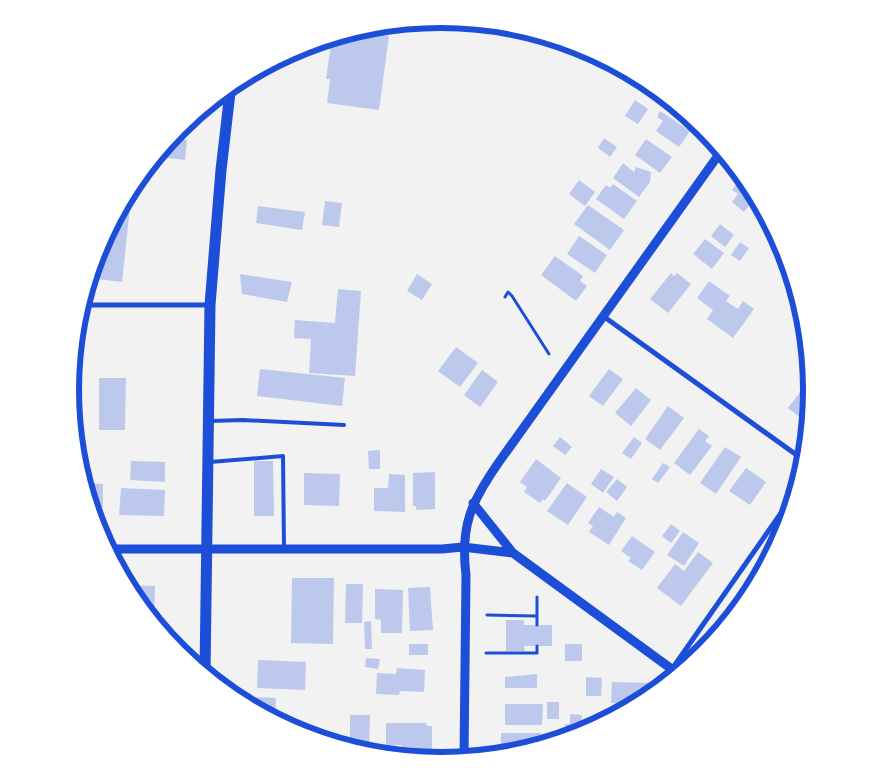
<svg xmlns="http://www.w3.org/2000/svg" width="882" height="779" viewBox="0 0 882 779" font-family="Raleway,sans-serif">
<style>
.building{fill:#bdc9ec}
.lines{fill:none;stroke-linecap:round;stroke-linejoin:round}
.path{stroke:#1d4ed8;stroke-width:3}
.service{stroke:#1d4ed8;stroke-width:4}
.minor{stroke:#1d4ed8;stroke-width:5}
.tertiary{stroke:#1d4ed8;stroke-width:9}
.primary{stroke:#1d4ed8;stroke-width:11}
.rim{fill:none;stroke:#1d4ed8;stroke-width:6}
</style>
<rect width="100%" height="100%" fill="#f2f2f2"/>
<path class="building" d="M351,31L389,36L379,110L327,103L330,79H326L332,37Z
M646,81L659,91L655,96L642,87Z
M635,100L648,109L638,124L625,116Z
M660,111L690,131L679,147L656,131L663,121L657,117Z
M170,138L187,140L185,160L159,157V164L150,163Z
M604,138L617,147L610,157L598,148Z
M646,139L672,157L660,173L635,155Z
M623,163L634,172L636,167L651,172L650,182L639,197L613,178Z
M743,176L756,196L744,212L732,202L738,194L732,190Z
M579,180L595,192L585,206L569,194Z
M613,184L637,201L624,219L596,199L606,185L610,188Z
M130,188L132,189L122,282L89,278L99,247Z
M325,201L342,203L339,227L322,225Z
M588,205L624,230L610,250L574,224Z
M258,206L305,212L302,230L256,223Z
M764,211L775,231L758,219Z
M720,224L734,235L725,247L711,236Z
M579,236L607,255L595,273L567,254Z
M779,238L784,249L781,254L772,248Z
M705,239L724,253L712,269L693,254Z
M740,242L749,248L740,261L731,255Z
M555,256L583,276L580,281L587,286L576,301L541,275Z
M671,273L674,276L677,273L691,284L668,313L650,299Z
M240,274L292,282L287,302L242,294Z
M417,274L432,284L422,300L407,291Z
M709,281L730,296L726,301L738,309L743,301L754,309L733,338L707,319L713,310L697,298Z
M338,289L361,291L355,376L309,373L311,339L294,338L295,320L335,323Z
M75,339H80V369H72Z
M456,347L478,363L460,387L438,371Z
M260,369L345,378L342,406L257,396Z
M609,369L623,379L603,406L589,396Z
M482,370L498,382L480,407L464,395Z
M99,378H126L125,430H99Z
M809,380L812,390L808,424L788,408Z
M636,388L651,400L631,426L615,413Z
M668,406L684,418L660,450L645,439Z
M699,429L709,436L705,441L712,446L690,475L674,463Z
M560,437L572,447L565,455L553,446Z
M634,437L642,443L631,459L622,453Z
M725,447L741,457L716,494L700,483Z
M380,450V469H369L368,451Z
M536,459L561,478L545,501L543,499L540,503L524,492L527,487L520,482Z
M131,461L165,462V482L130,480Z
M254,461H273L274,516H254Z
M663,463L670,467L658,483L652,479Z
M746,468L766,482L750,505L729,491Z
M601,469L614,477L603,493L591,484Z
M435,472V509L416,510V506H413V473Z
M304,473L340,474L339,506L304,505Z
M389,474L405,475V512L374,511V488H388Z
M617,479L627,487L617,501L606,492Z
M88,483L103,484V507H91L88,497Z
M567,483L587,497L568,525L547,511Z
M121,488L165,490L164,516L119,515Z
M599,507L614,517L617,512L626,518L609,545L589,532L593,526L588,523Z
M671,524L680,531L671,543L662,536Z
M683,532L699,543L684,566L667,555Z
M632,536L655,552L642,570L628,561L631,558L621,551Z
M698,552L713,563L681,606L657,588L675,564L684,571Z
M292,578H334L333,644L291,643Z
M346,584H363L362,623H345Z
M127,585L155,586L154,614L147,613Z
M430,587L433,630L410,631L408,588Z
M375,589L403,590L402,633H381V620L375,619Z
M506,620H524V625H552V646H524L525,651H506Z
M371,621L372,649H365L364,622Z
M409,644H428V655H409Z
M565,644H582V661H565Z
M366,658L380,659L378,669L365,667Z
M258,660L306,662L305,690L257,688Z
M397,668L425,670L424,692L400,691L399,695L376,694L377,673L396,674Z
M537,674V688H505V677Z
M586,677L602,678L601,696H586Z
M612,682L650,683L649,696L635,704L611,703Z
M254,697L276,698L275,719L249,705H253Z
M547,702H559V719H547Z
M505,704H543L542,725H505Z
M570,714L582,715L581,730H586L557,740L558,729H565V724H570Z
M600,714L609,715V718L600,723Z
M350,715H370L369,753L350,747Z
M291,723H307V734L291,728Z
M386,723H426L427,726H432V751L407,752L401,745H386Z
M501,733H541V745L501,754Z"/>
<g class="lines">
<path class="path" d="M505,297L508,292L512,296L549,354
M487,615L537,616
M537,625V597
M486,653H537V646"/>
<path class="service" d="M210,421L243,420L344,425
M210,462L283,456L284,548"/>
<path class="minor" d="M81,305H210
M603,316L805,461
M672,669L795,493"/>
<path class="tertiary" d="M473,503L513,553
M108,549H442L463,547L513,553L677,673
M464,758L466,575C460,526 471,502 499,462L722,150"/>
<path class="primary" d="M205,673L210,305L221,170L231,84"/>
</g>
<path d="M0 0H882V779H0ZM79 390a362 362 0 1 1 724 0a362 362 0 1 1-724 0Z" fill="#fff" fill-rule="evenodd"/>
<path class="rim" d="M79 390a362 362 0 1 1 724 0a362 362 0 1 1-724 0Z"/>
</svg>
